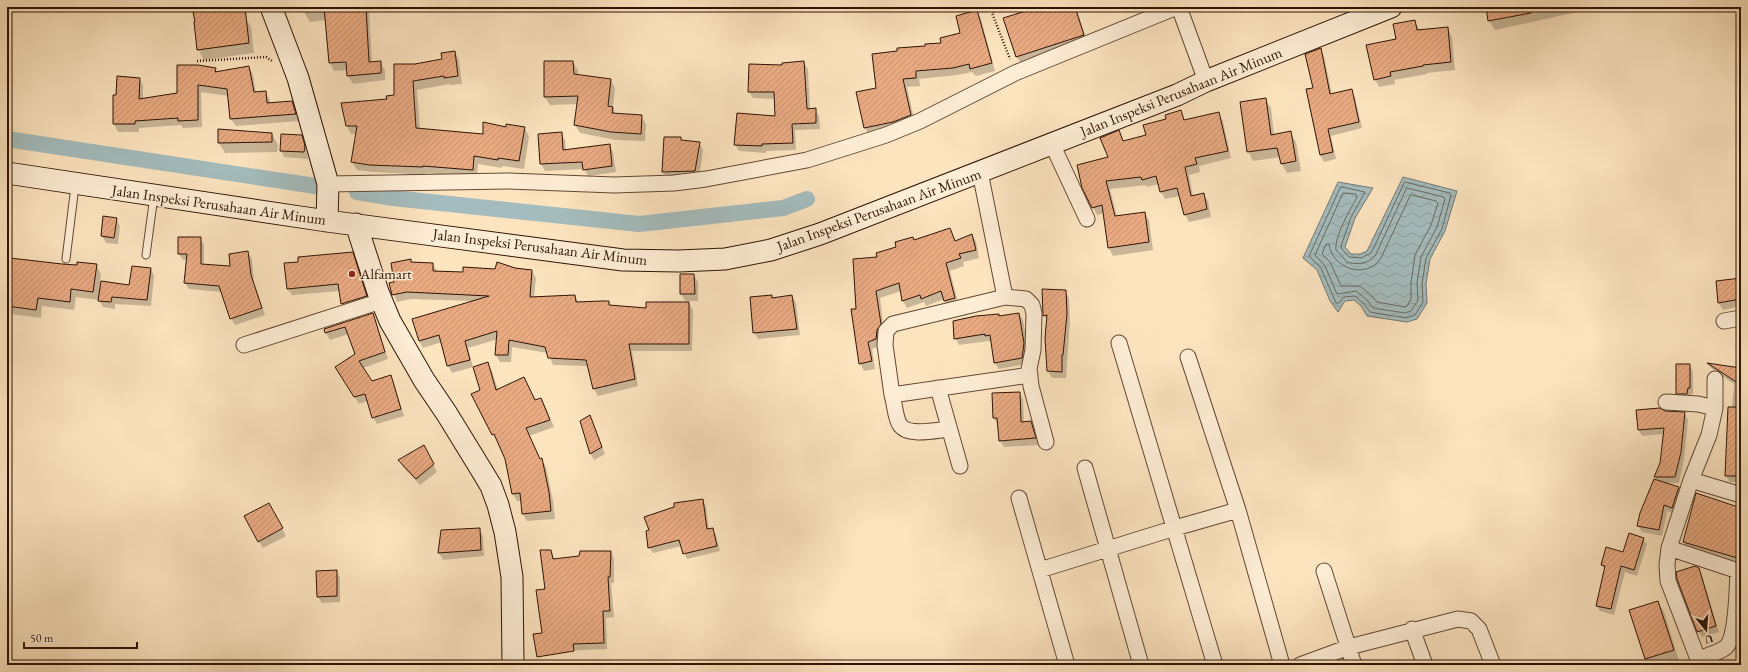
<svg xmlns="http://www.w3.org/2000/svg" width="1748" height="672" viewBox="0 0 1748 672" font-family="'EB Garamond',serif">
<style>
.water{fill:url(#water-waves);stroke:#757873}
.shadow{fill:#0003}
.lines{fill:none;stroke-linecap:round;stroke-linejoin:round}
.shore{stroke:#6a6860;stroke-width:1}
.canal{stroke:#a4bcbd;stroke-width:16}
.building{fill:url(#building-hatch);stroke:#2f1304}
.lane-casing{stroke:#624733;stroke-width:9}
.street-casing{stroke:#624733;stroke-width:17}
.secondary-casing{stroke:#2f1304;stroke-width:23}
.path{stroke:#2f1304;stroke-width:2.5;stroke-dasharray:1 2;stroke-linecap:butt}
.lane{stroke:#fdedd5;stroke-width:7}
.street{stroke:#fdedd5;stroke-width:15}
.secondary{stroke:#fdedd5;stroke-width:21}
.poi-dot{fill:#8f2418;stroke:#fdedd5;stroke-width:1.5}
.labels{text-anchor:middle;stroke-width:3;stroke-linejoin:round;paint-order:stroke}
.street-label{font-size:15px;fill:#2f1304;stroke:#fdedd5}
.poi-label{font-size:15px;fill:#2f1304;stroke:#fdedd5;text-anchor:start}
</style>
<defs>
<pattern id="water-waves" width="16" height="10" patternUnits="userSpaceOnUse"><rect width="16" height="10" fill="#a4bcbd"/><path d="M0 5q4-4 8 0t8 0" fill="none" stroke="#8ea1a1"/></pattern>
<pattern id="building-hatch" width="6" height="6" patternUnits="userSpaceOnUse"><rect width="6" height="6" fill="#e9aa82"/><path d="M-1 1l2-2M0 6l6-6M5 7l2-2" fill="none" stroke="#c8916f"/></pattern>
</defs>
<rect width="100%" height="100%" fill="#fce4bf"/>
<filter id="stains"><feTurbulence type="fractalNoise" baseFrequency=".005" numOctaves="4"/><feColorMatrix values="0 0 0 0 .2 0 0 0 0 .09 0 0 0 0 .02 0 0 0 .5 -.17"/></filter>
<radialGradient id="worn" r=".72"><stop offset=".6" stop-color="#630" stop-opacity="0"/><stop offset="1" stop-color="#630" stop-opacity=".3"/></radialGradient>
<path class="water" d="M1403,177L1457,191L1445,231L1430,259L1426,284L1427,303L1417,319L1407,322L1367,316L1361,306L1354,300L1345,301L1338,312L1330,301L1317,270L1303,258L1338,182L1373,188L1355,218L1345,247L1351,254H1360L1367,251Z"/>
<path class="shadow" d="M193,7H244L246,19L251,27L254,53L204,60L198,49L196,23Z
M304,7H368L369,10L372,63L380,62L385,70V80L353,84L348,76V70L334,71L330,63L326,20L310,22L305,14Z
M1042,7H1076L1088,44L1022,65L1016,56Z
M1487,7H1585L1586,10L1495,30L1489,21Z
M977,11L981,19L995,71L976,76L972,72L957,75L919,79L920,86L907,87L915,123L869,136L865,128L858,93L877,89L926,47L943,43L962,34Z
M1415,21L1420,31L1448,29L1452,37L1455,70L1427,73V74L1394,80L1395,84L1379,87L1375,79Z
M1320,49L1324,56L1332,95L1351,90L1355,97L1362,128L1331,136L1336,159L1324,162L1320,155L1314,88Z
M455,52L459,60L462,84L450,85L449,84L417,90L420,130L484,135L506,128H524L529,136L524,169L502,166V168L478,164L477,178L427,173V175L374,172L357,170L352,162L357,134H351L347,126L395,96L415,64L443,60Z
M573,62L578,70V76L611,80L615,88L613,108L616,114L641,116L646,124L645,141L616,140L580,133L575,125L578,104L550,105L545,97Z
M804,62L808,69L810,110L815,109L819,116L820,129L795,130L796,150L766,151V153L739,151L735,145L776,117V99L753,98L749,92L783,66Z
M249,67L253,74L256,93L265,92L270,100V104L292,102L296,110L299,121L236,126L231,119L229,96L201,92L202,127L183,128L181,125L139,128V132H118L114,124V96H117L139,78L143,86V100L178,94L215,69L218,73Z
M1265,99L1271,108L1274,135L1290,132L1296,142L1301,171L1287,173L1282,164L1280,157L1253,161L1248,151Z
M1180,112L1185,120L1218,113L1223,121L1231,158L1199,166L1200,172L1189,175L1193,196L1203,194L1208,201L1211,217L1189,222L1185,214L1180,196L1165,199L1161,192L1159,184L1147,187L1146,185L1110,189L1117,217L1144,213L1149,220L1153,250L1113,256L1109,248L1104,213L1097,215L1093,207L1118,132L1124,142L1147,136L1167,119Z
M561,133L565,140L566,151L609,145L613,152L616,172L588,176L584,169L545,171L541,164L539,134Z
M272,134L278,145L277,152L225,153L219,143Z
M301,136L305,143L308,159L284,157L281,150Z
M680,138L682,141L699,143L703,150L699,178L667,179L663,172Z
M116,219L120,226L118,244L106,243L102,236Z
M950,229L956,242L972,235L976,242L979,258L963,262L964,266L950,271L959,306L949,308L944,299L926,306L924,302L907,308L903,301L901,291L880,298L884,332L880,346L872,349L875,369L864,371L860,363L857,310L879,258L915,241Z
M200,238L204,245V265L231,267L248,253L252,259L254,283L265,315L235,325L231,318L222,292L189,289L185,283L187,260H183L179,254Z
M352,253L356,260L370,303L346,310L342,304L340,291L292,295L288,289L300,262Z
M412,263L433,264L437,271L464,273L515,269L532,271L536,278L534,298L575,296L579,303L609,302L611,306L647,309L689,303L693,310L692,351H632L638,386L598,396L594,389L588,366L553,365L548,353L512,347L511,362H500L496,355L498,339L468,348L473,367L452,373L448,366L442,342L423,348L419,341L472,301L411,299L397,302L390,284L396,283Z
M62,265H96L101,274L100,282L130,286L151,269L154,276L151,306L115,304V309L103,307L99,300L76,297L74,310L42,306L41,318L10,314L7,309V288Z
M681,275H694L698,282V301H685L681,294Z
M1741,279V306L1723,310L1719,303L1717,282Z
M1065,291L1069,298L1070,321L1066,378H1052L1048,371V321L1044,315Z
M772,296L773,299L792,296L796,303L800,335L758,339L754,332Z
M372,314L376,321L388,359L363,368L371,382L390,376L394,383L404,416L377,424L373,417L368,401L359,404L340,374L356,355L349,334L330,340L326,333Z
M1019,314L1023,320L1028,350L1026,364L999,369L995,363L992,342L989,341L959,345L955,338Z
M488,364L492,371L498,390L524,378L536,401L541,399L545,406L554,427L529,436L540,460H542L546,467L553,501L555,519L527,521L523,514L522,501H517L513,494L506,459L498,441L497,442L493,434L481,390Z
M1689,365L1693,372V394H1691L1690,401L1681,400L1677,393Z
M1709,365L1741,369V482H1730L1726,476L1734,384L1712,369Z
M1019,393L1023,399L1024,423L1031,422L1034,429L1039,445L1004,447L1000,441L998,425L994,418Z
M1637,411L1684,413L1688,420L1684,459L1679,483H1665L1679,488L1682,495L1676,514L1667,511L1662,536L1642,532L1638,525L1658,481L1655,477L1660,463L1664,434L1642,436L1639,430Z
M590,417L605,454L594,460L591,454Z
M424,446L437,472L420,485L403,467L399,460Z
M702,500L706,506L709,530L712,529L716,535L720,551L687,559L682,546L653,553L649,547L650,531Z
M1741,509V564L1687,548L1684,542Z
M273,511L286,536L263,548L259,541Z
M479,529L483,536L484,556L443,560L439,553L442,531Z
M1643,539L1647,544L1637,576L1625,572L1614,615L1600,611L1597,606L1605,570L1602,565L1624,553Z
M551,551L555,560L611,552L614,559V583H611L614,617L606,618L607,649L540,652Z
M1699,568L1702,575L1719,632L1702,637L1698,631Z
M336,571L340,578V602L322,603L318,597Z
M1658,602L1664,612L1679,661L1665,665H1650L1646,659L1631,610Z"/>
<g class="lines">
<path class="shore" d="M1405,182L1450,193L1451,195L1442,229L1426,258L1422,284L1423,302L1415,315L1406,318L1370,312L1364,304L1355,296L1344,297L1339,303H1336L1321,268L1309,256L1340,188L1342,187L1365,192L1351,217L1341,246L1342,249L1349,257L1361,258L1371,253Z
M1407,188L1444,197L1445,199L1437,227L1421,257L1417,283L1418,300L1411,311L1405,313L1373,308L1367,300L1356,291L1337,294L1325,266L1315,255L1343,193L1356,194L1357,197C1351,209 1334,236 1336,250L1347,262C1357,265 1368,264 1375,256Z
M1412,195L1436,201L1438,203L1431,225L1415,255L1411,283V299L1407,306L1405,307L1377,302L1372,296L1360,286H1341L1330,262L1322,254L1326,244H1329C1332,269 1367,280 1381,258L1410,196Z"/>
<path class="canal" d="M7,139L315,186
M357,192L393,198L639,224L783,208L807,199"/>
</g>
<path class="building" d="M192,7H245L249,43L197,50L194,22H195Z
M324,7H366L369,62L381,61V73L347,76L346,62L329,63Z
M1039,7H1075L1084,35L1016,57L1003,18Z
M1486,7H1531V13L1488,21Z
M977,10L992,63L970,69L969,64L953,68L916,71V78L903,79L911,115L893,122L864,128L856,92L876,88L872,54L897,51V48L925,46V44L941,43L940,38L960,33L956,16Z
M1415,20L1417,30L1448,27L1451,62L1423,65V66L1390,72L1391,76L1374,80L1366,45L1396,39L1393,24Z
M1321,48L1330,94L1352,89L1359,122L1328,129L1333,152L1320,155L1306,89L1313,88L1305,54Z
M455,51L458,76L444,78V76L413,81L416,128L483,134V122L506,127V124L525,127L519,161L498,158V160L474,156L473,170L423,166V167L369,165L351,162L357,126H346L341,103L387,99L386,96L394,95V64H415L442,59L441,53Z
M544,61H573L574,74L611,79L608,106L613,107L612,113L642,115L641,134L611,132L574,125L578,96L544,97Z
M804,61L807,109L816,108V123L792,124L793,143L762,144V146L734,145L737,113L775,116L774,92H748L749,64L782,65V63Z
M177,65H198L216,68L215,72L249,66L254,92L266,91L267,103L292,101L296,114L230,119L227,89L198,85V120L178,121V118L135,121V124H113V95H116L117,76L140,78L139,99L177,93Z
M1266,98L1271,135L1291,131L1296,161L1281,164L1277,148L1247,152L1240,102Z
M1181,110L1184,120L1219,112L1228,151L1195,158L1197,164L1185,167L1191,196L1204,193L1207,209L1184,215L1177,188L1160,192L1156,176L1142,180L1141,177L1106,181L1115,216L1145,212L1149,242L1108,248L1102,205L1092,208L1082,188L1077,165L1108,157L1100,138L1119,130L1123,141L1146,135L1143,125L1166,119L1165,115Z
M218,129L272,133V142L218,143Z
M562,132L563,150L610,144L612,166L583,170L582,162L540,164L538,134Z
M281,134L302,135L305,146L304,152L280,151Z
M664,137H681V140L700,142L695,171L662,172Z
M103,216L117,218L114,238L101,236Z
M950,228L955,241L972,234L976,250L959,254L961,258L946,263L955,298L944,301L941,291L921,299L920,295L902,301L899,283L876,291L881,324L877,330L876,339L868,342L872,361L859,364L851,309H856L853,259L877,257L876,253L896,247L895,242L913,237L914,240Z
M178,237H201V264L230,266L229,254L248,251L251,275L262,308L230,319L219,286L184,283L187,254H178Z
M353,252L367,296L341,304L338,284L287,289L284,263L298,262V257Z
M10,258L62,264L77,265V262L97,264L93,292L71,289L70,302L38,298L36,310L7,306V280Z
M411,259V262L433,263V271L463,272V267L495,269L497,262L515,268L532,270L530,297L575,295L576,302L601,301H609V305L646,308V302H689V344H629L635,379L593,389L586,360L548,358L545,347L509,340L508,355H495L497,331L465,341L470,360L447,366L439,335L419,341L412,319L489,296L407,292L392,295L389,283L394,282L391,263Z
M132,266L151,268L147,300L112,297L111,302L98,301L101,281L129,285Z
M680,274H694L695,294H680Z
M1741,278V299L1718,303L1716,281Z
M1042,289L1066,290L1067,314L1063,355H1062V372L1047,371L1045,338L1047,315L1043,316Z
M772,295V298L792,295L797,329L753,333L750,297Z
M373,313L385,352L359,361L372,381L391,375L401,409L372,418L365,394L354,397L335,367L355,354L345,327L325,333L324,329Z
M1019,313L1024,343L1022,358L994,363L990,335L985,336V334L954,339L953,321L976,316L999,314V316Z
M488,362L496,390L524,377L535,400L541,398L550,420L526,428L540,459L542,458L549,492L551,511L522,514L520,493L512,494L505,459L494,434L492,435L471,394L480,390L473,367Z
M1707,363L1741,368V385Z
M1676,364H1690V388H1688L1687,394H1676Z
M1020,392L1021,422L1031,421L1036,438L999,441L997,418H993L992,393Z
M1728,407H1741V476H1725Z
M1660,408L1665,411L1685,412L1681,452L1675,477H1654L1660,463L1664,428L1638,430L1636,410Z
M590,415L602,447L590,454L580,421Z
M424,445L434,464L416,479L398,460Z
M1654,479L1679,487L1672,508L1664,505L1659,530L1637,526L1640,513Z
M1696,493L1741,508V559L1683,542Z
M703,499L707,529L713,528L717,546L683,554L679,540L648,548L646,531L649,530L644,517L674,507V503Z
M269,503L283,528L258,542L244,516Z
M480,528L481,550L438,553L441,530Z
M1629,533L1644,538L1634,570L1621,566L1611,609L1596,606L1605,566L1601,565L1606,547L1623,552Z
M540,550H551L553,559L579,556L580,551H611L610,577H608L610,611H603L604,643L573,644L574,651L537,657L533,634L542,633L536,590L545,589Z
M1695,566L1699,568L1716,626L1697,632L1677,579L1676,572Z
M337,570V596L317,597L316,571Z
M1658,601L1674,650L1645,659L1629,610Z"/>
<g class="lines">
<defs>
<path id="lane" d="M146,255L154,196
M66,259L75,186"/>
<path id="street" d="M1179,7L1206,81
M1052,144L1087,219
M980,172L1005,297
M328,184L508,181L614,185L674,183L706,179L807,160L886,135L920,121L1015,73L1177,7
M1724,321L1741,318
M1119,343L1215,665
M244,345L381,301
M1188,357L1238,510L1282,665
M1715,379V408
M938,388L960,466
M892,395L885,345L886,331L893,324L1005,297L1026,299L1032,305L1034,314L1033,350L1029,369L1031,386L1046,442
M1666,402L1698,404L1715,408L1709,435L1691,480L1741,495
M949,429C937,430 908,437 900,425C895,418 895,404 892,395L1030,375
M1085,468L1141,665
M1691,480L1669,548L1741,572
M1019,498L1067,665
M1669,548L1667,565L1668,581L1698,659C1706,656 1719,653 1726,647C1737,637 1737,587 1738,571
M1040,570L1175,528L1238,510
M1324,571L1354,665
M1412,629L1425,665
M1300,665L1349,647L1458,619L1471,621L1479,629L1493,665"/>
<path id="secondary" d="M271,7L298,78L328,184L327,221
M7,173L327,221L623,260L679,261L725,259L771,250L820,234L1177,95L1206,81L1391,7
M356,224L378,292L390,321L424,380L447,414L482,471L491,486L498,505L505,532L512,577L513,665"/>
</defs>
<use href="#lane" class="lane-casing"/>
<use href="#street" class="street-casing"/>
<use href="#secondary" class="secondary-casing"/>
<path class="path" d="M1001,7L992,13L1010,59
M197,61L266,57L272,61"/>
<use href="#lane" class="lane"/>
<use href="#street" class="street"/>
<use href="#secondary" class="secondary"/>
</g>
<circle class="poi-dot" cx="352" cy="274" r="4"/>
<g class="labels">
<g class="street-label">
<text transform="translate(1181 92) rotate(-22)" y="5">Jalan Inspeksi Perusahaan Air Minum</text>
<text transform="translate(219 205) rotate(8)" y="5">Jalan Inspeksi Perusahaan Air Minum</text>
<text transform="translate(879 210) rotate(-20)" y="5">Jalan Inspeksi Perusahaan Air Minum</text>
<text transform="translate(540 247) rotate(7)" y="5">Jalan Inspeksi Perusahaan Air Minum</text>
</g>
<g class="poi-label">
<text x="360" y="279">Alfamart</text>
</g>
</g>
<rect width="1748" height="672" fill="none" stroke="#fce4bf" stroke-width="24"/>
<rect x="8" y="8" width="1732" height="656" fill="none" stroke="#2f1304" stroke-width="2"/>
<rect x="12" y="12" width="1724" height="648" fill="none" stroke="#2f1304"/>
<g transform="translate(1706 630) rotate(163)" stroke="#fdedd5" stroke-width="3" paint-order="stroke">
<path d="M0-3L7 15L0 10L-7 15Z" fill="#2f1304"/>
<text y="-6" font-size="11" font-weight="bold" text-anchor="middle" fill="#2f1304">U</text>
</g>
<path d="M24 642v6h113v-6" fill="none" stroke="#2f1304" stroke-width="2"/>
<text x="30" y="642" font-size="12" fill="#2f1304" stroke="#fdedd5" stroke-width="3" paint-order="stroke">50 m</text>
<rect width="100%" height="100%" filter="url(#stains)"/>
<rect width="100%" height="100%" fill="url(#worn)"/>
</svg>
